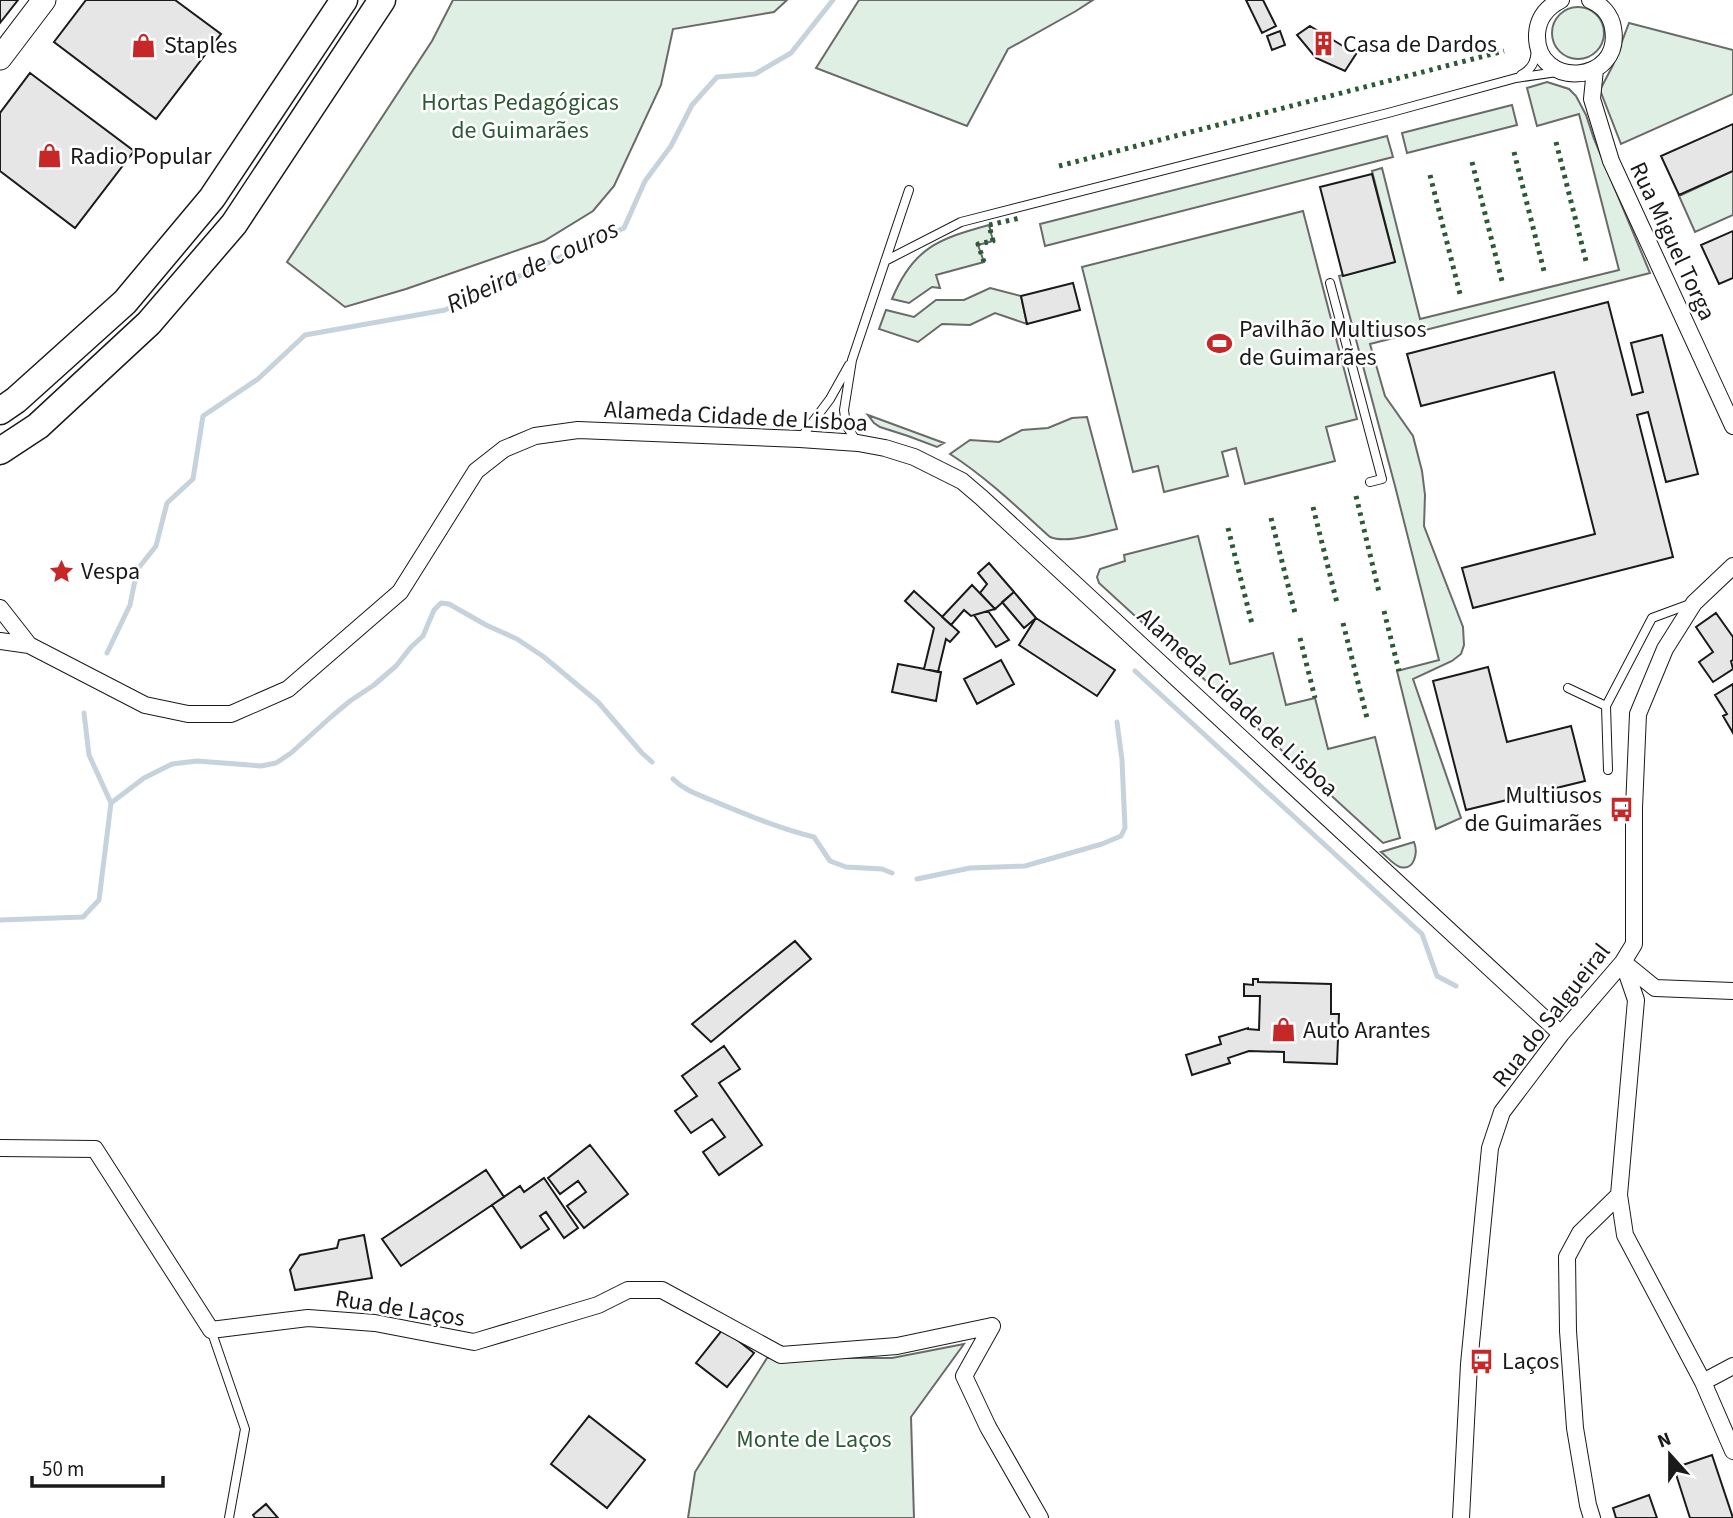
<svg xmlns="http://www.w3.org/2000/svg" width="1733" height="1518" viewBox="0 0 1733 1518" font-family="'Source Sans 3',sans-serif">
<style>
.green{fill:#e0efe3;stroke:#6a6a6a;stroke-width:2}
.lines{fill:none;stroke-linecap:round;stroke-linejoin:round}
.stream{stroke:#c6d2dc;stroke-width:5}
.building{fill:#e6e6e6;stroke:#1a1a1a;stroke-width:2}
.service-casing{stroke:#1a1a1a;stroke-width:10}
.minor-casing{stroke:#1a1a1a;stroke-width:18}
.secondary-casing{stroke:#1a1a1a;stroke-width:25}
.trunk-casing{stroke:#1a1a1a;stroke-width:29}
.service{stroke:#fff;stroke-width:8}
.minor{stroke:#fff;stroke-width:16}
.secondary{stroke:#fff;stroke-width:23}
.trunk{stroke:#fff;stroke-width:26}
.hedge{stroke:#2b5a34;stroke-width:5;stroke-dasharray:3.5 5;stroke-linecap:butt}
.labels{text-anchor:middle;stroke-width:5;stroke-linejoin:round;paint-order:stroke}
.poi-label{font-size:24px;fill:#1a1a1a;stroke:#fff;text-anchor:start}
.park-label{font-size:24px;fill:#2b5a34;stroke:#fff}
.street-label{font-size:24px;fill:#1a1a1a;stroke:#fff}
.water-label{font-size:26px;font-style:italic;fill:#1a1a1a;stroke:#fff}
</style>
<rect width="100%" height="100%" fill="#fff"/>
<path class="green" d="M453,0H787L774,12L673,29L661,85L614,186L593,211L544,241L406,289L345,307L287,262L432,41Z
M859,0H1093L1076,11L1008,49L967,126L816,68Z
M1552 33a26 26 0 1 1 52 0a26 26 0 1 1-52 0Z
M1629,23L1733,50V94L1621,144L1600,90L1613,65Z
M1547,82L1569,89L1576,96L1586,115L1594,139L1650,273L1370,344L1385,396L1413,436L1422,471L1425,495L1424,526L1463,627L1464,645L1461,654L1452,661L1413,679L1461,818L1436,829L1397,671L1439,660L1395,486L1339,276L1395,262L1372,171L1382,168L1420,319L1619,270L1579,114L1537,126L1527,88Z
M1512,105L1517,125L1407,153L1402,133Z
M1387,136L1393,157L1045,246L1040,224Z
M1733,171V215L1695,232L1679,196Z
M1303,211L1357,419L1326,427L1335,461L1245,484L1236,448L1222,452L1228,476L1164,492L1158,466L1133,472L1082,267Z
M989,225L993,241L978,245L984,262L936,275L940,288L932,287L909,303L892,299C913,248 938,239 989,225Z
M990,288L1021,296L1027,324L995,313L970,325L942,324L918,342L879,329L886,310L914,317L936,300H964Z
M868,415L944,443L937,447L908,436L880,427L874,423Z
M1087,417L1117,529C1098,533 1067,544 1050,537C1018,508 986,477 950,454L970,440L999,442L1022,430L1048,428L1072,418Z
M1198,536L1230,664L1273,653L1286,705L1315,698L1328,749L1375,737L1400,838L1383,843L1099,583L1097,577L1100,569L1125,561L1124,555Z
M1414,842C1418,852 1415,871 1400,867C1394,865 1386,856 1381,852Z
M964,1344L911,1417L914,1518H688L695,1472L767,1358H892Z"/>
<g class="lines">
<path class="stream" d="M107,653L130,605L137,570L156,546L167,503L193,479L203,416L258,379L305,335L445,310L624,228L645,181L671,146L692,105L717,77L755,74L791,53L833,0
M1135,671L1422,934L1437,976L1456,986
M673,779C684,790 697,794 711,800C745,814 778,828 814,837L830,861L846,867L882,869L892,873
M111,803L144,778L172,764L197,761L261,766L276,763L291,753L332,716L350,701L374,685L396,666L411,647L423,636L434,610L441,603L449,604L486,625L517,639L544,657L598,702L642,753L652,762
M917,879L970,868L1025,866L1102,844L1121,836L1125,828L1122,760L1117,722
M0,920L83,917L99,900L111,803L89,755L84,713"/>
</g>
<path class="building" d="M0,0H18L0,23Z
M86,0H175L221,34L156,119L54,42Z
M1246,0H1263L1276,26L1262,33Z
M1310,26L1356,54L1345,71L1316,58L1297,35Z
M1280,31L1285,45L1272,50L1267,36Z
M30,73L134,151L75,228L0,171V113Z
M1733,124V171L1679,195L1661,156Z
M1372,174L1395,262L1343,276L1320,187Z
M1733,231V278L1719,284L1701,245Z
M1073,283L1080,310L1027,324L1021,296Z
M1608,302L1632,395L1643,392L1631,343L1662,335L1698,474L1666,482L1648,412L1637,415L1673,557L1473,608L1462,568L1595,534L1554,372L1421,406L1407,354Z
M989,563L1014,592L995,609L980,593L987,584L978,573Z
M972,585L995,609L971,616L964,610L951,625L942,617Z
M914,591L959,632L950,642L946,639L938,672L924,669L934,628L905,601Z
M1014,592L1036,618L1024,628L1002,602Z
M988,611L1009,640L996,647L974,615Z
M1716,613L1733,637V660L1731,661L1733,669L1713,682L1699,662L1713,652L1696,627Z
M1036,618L1115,670L1097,696L1019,645Z
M1001,660L1014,684L977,704L964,679Z
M898,664L941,672L936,701L892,692Z
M1488,667L1507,742L1571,726L1585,781L1466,810L1433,681Z
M1733,684V733L1723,716L1727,714L1715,695Z
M795,941L811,959L711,1042L692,1024Z
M1253,979H1258V982L1331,984V1014H1339L1337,1064L1284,1062V1052L1249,1051L1228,1058L1230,1063L1192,1075L1186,1055L1221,1044L1219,1037L1248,1028V1029L1259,1030L1260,996H1244V984L1253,985Z
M724,1046L740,1069L719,1083L762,1145L719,1175L703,1152L725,1137L712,1119L691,1133L675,1111L697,1096L682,1076Z
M590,1145L628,1194L584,1228L567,1206L586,1192L578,1181L560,1194L548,1178Z
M486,1170L504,1197L401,1266L382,1239Z
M544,1178L578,1228L564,1238L546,1212L540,1216L549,1229L521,1248L492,1205L520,1186L524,1192Z
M364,1235L372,1278L295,1290L290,1270L300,1255L337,1248L339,1240Z
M723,1329L754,1353L727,1387L696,1363Z
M589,1416L645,1460L607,1508L551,1464Z
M1712,1455L1733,1518H1690L1674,1468Z
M1649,1495L1657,1518H1616L1613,1508Z
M266,1504L278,1518H255L253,1515Z"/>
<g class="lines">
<defs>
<path id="service" d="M1521,75C1533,68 1535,62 1536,49
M885,261L961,222L1388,113L1516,78L1557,72
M1330,283L1382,479L1370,482
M800,439L830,399L849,365
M857,442L846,425L844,410L852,360L909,190
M1568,688L1606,706L1652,618L1690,604
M1606,706L1608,770
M211,1330L245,1429L229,1518"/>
<path id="minor" d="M1561,0C1547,7 1538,18 1537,34C1535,90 1623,85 1613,28C1611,15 1602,5 1590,0
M1595,69L1592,99L1611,161L1733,426
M0,608L29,645
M0,641L29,645L145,705L188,714H231L288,689L400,592L476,471L504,449L535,436L578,430L800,439L858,443L885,448L914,457L962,481L982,498L1561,1034
M1733,991L1655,988L1623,962L1636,1000L1619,1195L1625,1235L1703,1382L1733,1451
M0,1148L95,1149L211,1330L308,1318L375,1323L474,1342L598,1305L628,1290H662L781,1355L897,1346L992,1326
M992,1326L964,1376L988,1427L1040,1518
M1703,1382L1733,1366
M1461,1518L1469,1364L1490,1148L1502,1112L1561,1034L1623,962L1634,944V808L1638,714L1665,649L1694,603L1733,566
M1592,1518L1588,1505L1575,1428L1568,1331L1567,1257L1580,1233L1619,1195"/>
<path id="secondary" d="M0,58L44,0"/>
<path id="trunk" d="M0,411L16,400L125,302L212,198L344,0
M0,451L38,426L149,323L234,224L382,0"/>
</defs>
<use href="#service" class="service-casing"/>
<use href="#minor" class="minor-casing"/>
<use href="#secondary" class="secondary-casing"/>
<use href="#trunk" class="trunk-casing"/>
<use href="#service" class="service"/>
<use href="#minor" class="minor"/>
<use href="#secondary" class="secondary"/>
<use href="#trunk" class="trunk"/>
<path class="hedge" d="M1556,142L1586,261
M1514,152L1544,271
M1472,162L1502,281
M1059,166L1504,51
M1430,175L1460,294
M984,262L978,244L993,241L989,225L1020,218
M1356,496L1379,592
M1313,507L1337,603
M1271,518L1295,613
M1228,528L1252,624
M1384,611L1399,671
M1343,623L1367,718
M1300,638L1315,698"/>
</g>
<defs>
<symbol id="building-bare" viewBox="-9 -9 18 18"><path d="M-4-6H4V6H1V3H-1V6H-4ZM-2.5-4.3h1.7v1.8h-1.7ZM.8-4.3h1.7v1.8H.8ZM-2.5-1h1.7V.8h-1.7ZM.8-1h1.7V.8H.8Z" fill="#c62828" stroke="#fff" stroke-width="2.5" paint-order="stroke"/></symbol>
<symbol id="shop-bare" viewBox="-9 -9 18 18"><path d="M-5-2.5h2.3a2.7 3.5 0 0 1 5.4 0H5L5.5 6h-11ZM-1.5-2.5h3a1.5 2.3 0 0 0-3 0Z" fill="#c62828" stroke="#fff" stroke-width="2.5" paint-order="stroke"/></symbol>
<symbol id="stadium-bare" viewBox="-9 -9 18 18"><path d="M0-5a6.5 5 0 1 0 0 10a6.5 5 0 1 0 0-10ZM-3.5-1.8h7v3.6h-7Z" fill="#c62828" stroke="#fff" stroke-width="2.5" paint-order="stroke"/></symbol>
<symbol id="sight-bare" viewBox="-9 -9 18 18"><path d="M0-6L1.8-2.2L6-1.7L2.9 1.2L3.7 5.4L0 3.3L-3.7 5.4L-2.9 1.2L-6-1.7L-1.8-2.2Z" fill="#c62828" stroke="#fff" stroke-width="2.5" paint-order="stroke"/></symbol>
<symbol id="bus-bare" viewBox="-9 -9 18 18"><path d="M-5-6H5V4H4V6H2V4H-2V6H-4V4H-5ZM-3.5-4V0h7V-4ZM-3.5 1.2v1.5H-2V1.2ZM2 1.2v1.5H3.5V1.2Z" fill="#c62828" stroke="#fff" stroke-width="2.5" paint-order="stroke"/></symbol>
</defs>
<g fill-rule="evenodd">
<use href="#building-bare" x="1306" y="26" width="35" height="35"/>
<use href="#shop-bare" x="126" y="28" width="35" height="35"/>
<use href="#shop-bare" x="32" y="138" width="35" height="35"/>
<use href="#stadium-bare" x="1202" y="326" width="35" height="35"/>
<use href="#sight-bare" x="44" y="554" width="35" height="35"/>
<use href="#bus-bare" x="1604" y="792" width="35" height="35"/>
<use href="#shop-bare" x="1266" y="1012" width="35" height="35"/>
<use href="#bus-bare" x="1464" y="1344" width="35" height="35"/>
</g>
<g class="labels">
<g class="poi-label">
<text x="1343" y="52">Casa de Dardos</text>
<text x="164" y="53">Staples</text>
<text x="70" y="164">Radio Popular</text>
<text x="1239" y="337">Pavilhão Multiusos<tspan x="1239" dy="28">de Guimarães</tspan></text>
<text x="81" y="579">Vespa</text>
<text x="1602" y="803" text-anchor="end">Multiusos<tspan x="1602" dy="28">de Guimarães</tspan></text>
<text x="1303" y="1038">Auto Arantes</text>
<text x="1502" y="1369">Laços</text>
</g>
<g class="park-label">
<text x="520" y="110">Hortas Pedagógicas<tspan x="520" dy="28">de Guimarães</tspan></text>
<text x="814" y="1447">Monte de Laços</text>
</g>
<g class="street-label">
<text transform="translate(1673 241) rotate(65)" y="8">Rua Miguel Torga</text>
<text transform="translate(736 416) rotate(3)" y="8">Alameda Cidade de Lisboa</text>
<text transform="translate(1238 702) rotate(43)" y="8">Alameda Cidade de Lisboa</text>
<text transform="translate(1551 1015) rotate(-52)" y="8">Rua do Salgueiral</text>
<text transform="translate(400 1308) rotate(9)" y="8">Rua de Laços</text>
</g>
<g class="water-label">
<text transform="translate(532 266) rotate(-25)" y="9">Ribeira de Couros</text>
</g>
</g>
<g transform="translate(1670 1455) rotate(339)" stroke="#ffffff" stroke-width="5" paint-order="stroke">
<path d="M0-5L12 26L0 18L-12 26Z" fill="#1a1a1a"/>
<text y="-10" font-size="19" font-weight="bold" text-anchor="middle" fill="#1a1a1a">N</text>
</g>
<path d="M32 1476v10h131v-10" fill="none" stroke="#1a1a1a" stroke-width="3.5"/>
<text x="42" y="1476" font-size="21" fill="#1a1a1a" stroke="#ffffff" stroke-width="5" paint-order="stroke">50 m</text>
</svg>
